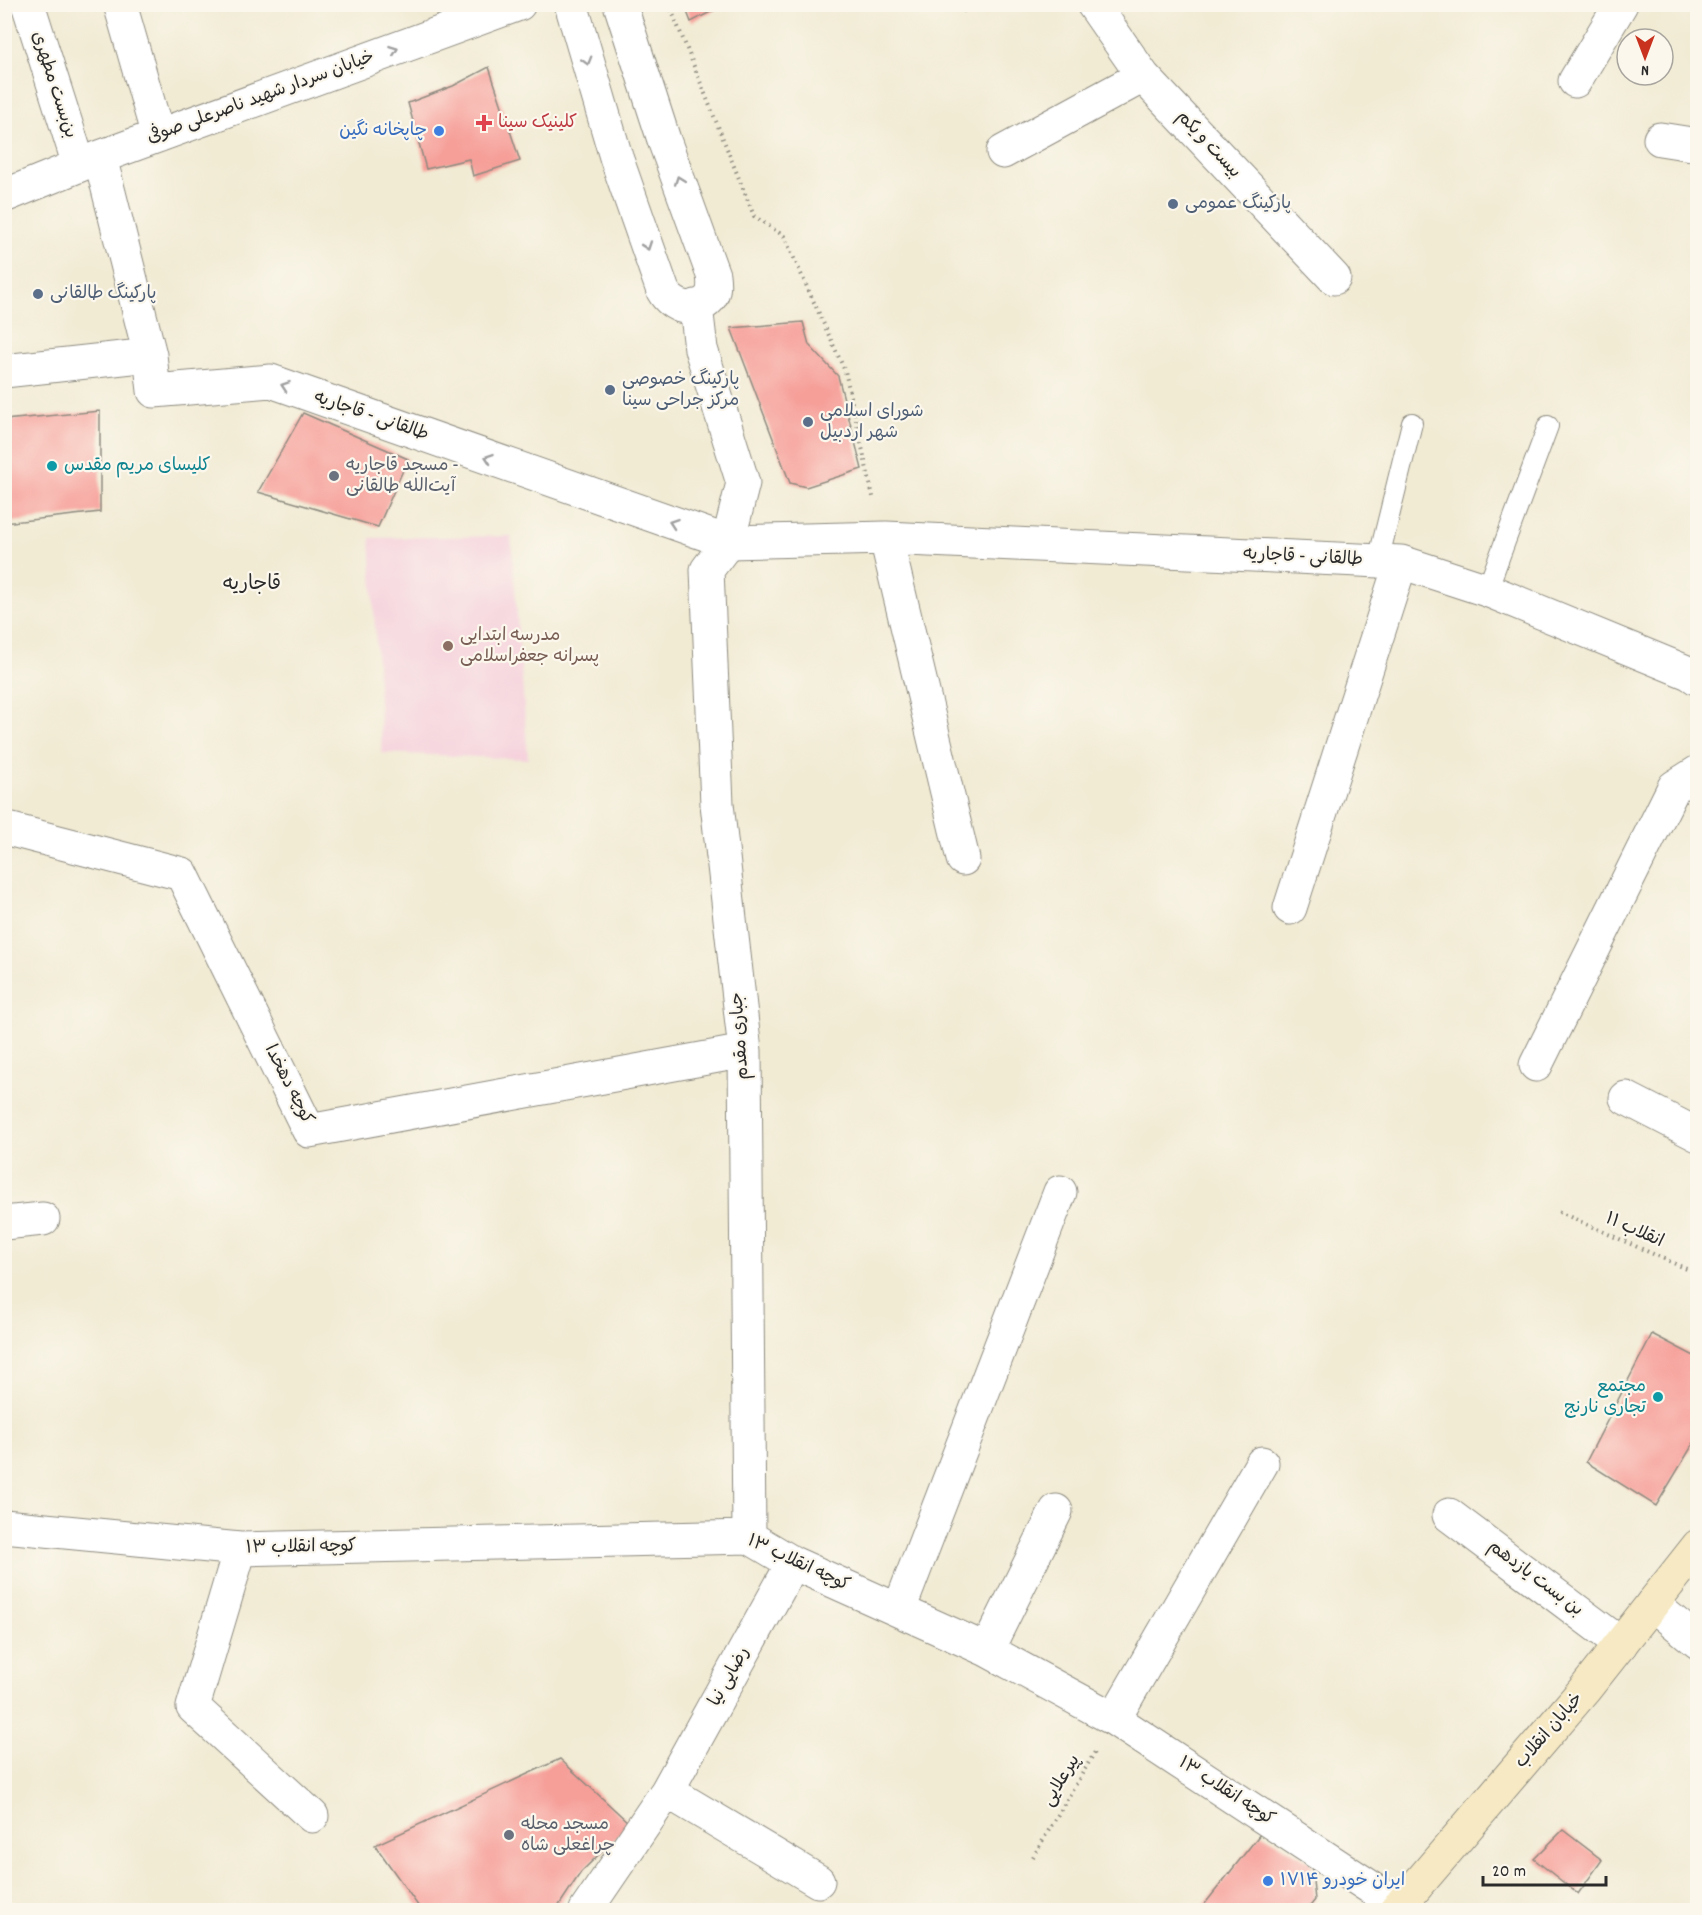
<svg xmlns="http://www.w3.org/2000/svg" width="1702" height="1915" font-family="Dekko,'Playpen Sans Arabic',sans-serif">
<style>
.built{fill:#f5cfdc}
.building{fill:#f69e98}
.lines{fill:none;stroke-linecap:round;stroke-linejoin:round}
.service-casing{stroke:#8e8b80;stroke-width:22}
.minor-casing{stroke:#8e8b80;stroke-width:35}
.tertiary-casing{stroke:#8e8b80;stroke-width:35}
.secondary-casing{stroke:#8e8b80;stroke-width:35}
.path{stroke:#8e8b80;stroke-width:4;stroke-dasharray:1.5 4.5;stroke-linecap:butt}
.service{stroke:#fff;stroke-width:20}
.minor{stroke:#fff;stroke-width:33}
.tertiary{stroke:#fff;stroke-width:33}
.secondary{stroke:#f6e9c3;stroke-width:33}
.oneway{stroke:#a0a0a0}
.health-dot{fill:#e0444e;stroke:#fbf7ec;stroke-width:2}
.shop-dot{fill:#3f7fe0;stroke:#fbf7ec;stroke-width:2}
.service-dot{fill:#5c6f8a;stroke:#fbf7ec;stroke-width:2}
.culture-dot{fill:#0f9aa8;stroke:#fbf7ec;stroke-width:2}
.worship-dot{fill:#6b7280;stroke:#fbf7ec;stroke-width:2}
.education-dot{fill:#8d6e63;stroke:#fbf7ec;stroke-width:2}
.labels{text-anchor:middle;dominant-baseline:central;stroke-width:4.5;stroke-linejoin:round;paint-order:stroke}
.street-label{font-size:18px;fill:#2b2b2b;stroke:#fbf7ec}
.health-label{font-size:18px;fill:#be3a42;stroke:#fbf7ec;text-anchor:start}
.shop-label{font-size:18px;fill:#366cbe;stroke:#fbf7ec;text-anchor:end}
.service-label{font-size:18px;fill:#4e5e75;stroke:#fbf7ec;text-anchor:start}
.culture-label{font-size:18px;fill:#0d838f;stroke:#fbf7ec;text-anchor:start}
.worship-label{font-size:18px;fill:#5b616d;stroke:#fbf7ec;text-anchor:start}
.education-label{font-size:18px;fill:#785e54;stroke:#fbf7ec;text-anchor:start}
.neighbourhood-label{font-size:20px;fill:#2b2b2b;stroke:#fbf7ec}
</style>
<rect width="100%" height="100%" fill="#fbf7ec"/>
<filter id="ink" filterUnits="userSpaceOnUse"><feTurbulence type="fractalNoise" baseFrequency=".0167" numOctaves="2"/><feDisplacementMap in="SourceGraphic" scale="12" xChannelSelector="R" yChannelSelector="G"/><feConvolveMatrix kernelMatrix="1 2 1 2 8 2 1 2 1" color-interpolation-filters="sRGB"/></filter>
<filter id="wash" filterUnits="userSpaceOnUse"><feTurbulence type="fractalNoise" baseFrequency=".008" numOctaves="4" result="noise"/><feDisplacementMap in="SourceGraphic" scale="24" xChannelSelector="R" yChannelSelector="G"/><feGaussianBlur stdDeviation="1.35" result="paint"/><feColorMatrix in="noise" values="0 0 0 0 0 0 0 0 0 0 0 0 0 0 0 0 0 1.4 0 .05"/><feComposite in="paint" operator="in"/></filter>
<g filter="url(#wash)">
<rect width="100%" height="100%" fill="#f1ebd4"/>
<!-- built -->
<path class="built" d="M 511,536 L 528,759 L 382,753 L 370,538 Z"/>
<g id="blocks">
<!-- building -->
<path class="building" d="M 684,4 L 726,4 L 691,22 Z
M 960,5 L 976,5 L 964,12 Z
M 489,67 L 520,161 L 473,176 L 469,159 L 426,169 L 408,103 L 453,86 Z
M 803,322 L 809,345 L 838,376 L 862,469 L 806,487 L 790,483 L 731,328 Z
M 100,411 L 100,512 L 4,523 L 4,420 Z
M 303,413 L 408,459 L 378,527 L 258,492 Z
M 1652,1334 L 1698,1358 L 1698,1436 L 1656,1506 L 1586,1462 Z
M 560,1759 L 630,1824 L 581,1872 L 556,1910 L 421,1910 L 375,1845 Z
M 1563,1830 L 1602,1860 L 1578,1894 L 1534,1859 Z
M 1261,1833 L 1311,1862 L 1315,1900 L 1307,1910 L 1200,1910 Z"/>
</g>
</g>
<g filter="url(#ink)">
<use href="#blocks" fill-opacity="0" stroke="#8e8b80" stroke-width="1.5"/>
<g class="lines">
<!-- service casing -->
<g class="service-casing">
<path id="service" d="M 1378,561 L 1412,423
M 1487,590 L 1548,426"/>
</g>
<!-- minor casing -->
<g class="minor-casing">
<path id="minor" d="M 28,4 L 79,165
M 120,4 L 158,136
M 1093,4 L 1143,76 L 1334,278
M 1575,81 L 1621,4
M 1660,139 L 1698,145
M 1003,152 L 1143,76
M 100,157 L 150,355 L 154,391 L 271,381 L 728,542 L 886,538 L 1401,562 L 1487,590 L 1689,673 L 1698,679
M 4,196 L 100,157 L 519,4
M 4,371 L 150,355
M 886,538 L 963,859
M 728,542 L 707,570 L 717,804 L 745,1051 L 749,1537
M 4,828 L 182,874 L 309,1131 L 745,1051
M 1290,908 L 1401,562
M 1536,1065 L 1674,787 L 1698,772
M 1626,1098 L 1698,1135
M 4,1223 L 43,1219
M 1449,1515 L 1621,1644
M 4,1526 L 240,1549 L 749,1537 L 793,1563 L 987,1650 L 1114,1719 L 1399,1906
M 240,1549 L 193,1707 L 312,1816
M 1652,1604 L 1698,1642
M 899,1610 L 1060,1192
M 987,1650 L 1056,1511
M 1114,1719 L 1262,1463
M 667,1791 L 818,1881
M 586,1910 L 667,1791 L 793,1563"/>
</g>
<!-- tertiary casing -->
<g class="tertiary-casing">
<path id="tertiary" d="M 571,4 L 616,157 L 663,291 C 672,307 695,315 709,299 C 715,292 714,283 713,275 L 664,140 L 620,4
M 696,306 L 701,349 L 743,483 L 728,542"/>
</g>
<!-- secondary casing -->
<g class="secondary-casing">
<path id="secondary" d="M 1396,1910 L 1585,1689 L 1698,1546"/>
</g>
<!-- path -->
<path class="path" d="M 669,4 L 754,216 L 784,236 L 845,371 L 874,501
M 1559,1212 L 1698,1274
M 1033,1857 L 1095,1752"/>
<!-- service -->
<use href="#service" class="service"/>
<!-- minor -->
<use href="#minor" class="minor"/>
<!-- tertiary -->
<use href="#tertiary" class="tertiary"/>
<!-- secondary -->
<use href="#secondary" class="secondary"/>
</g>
<!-- one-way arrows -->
<defs><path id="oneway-chevron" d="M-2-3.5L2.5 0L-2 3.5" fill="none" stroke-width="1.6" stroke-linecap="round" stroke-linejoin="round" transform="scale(1.5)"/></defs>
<g class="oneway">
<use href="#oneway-chevron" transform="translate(394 50) rotate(-20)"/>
<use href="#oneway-chevron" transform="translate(587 61) rotate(74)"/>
<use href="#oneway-chevron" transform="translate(679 180) rotate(-110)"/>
<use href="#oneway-chevron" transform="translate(647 246) rotate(71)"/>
<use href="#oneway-chevron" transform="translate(285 386) rotate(-161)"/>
<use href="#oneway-chevron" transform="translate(489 458) rotate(-161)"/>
<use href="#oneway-chevron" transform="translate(673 523) rotate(-161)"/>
</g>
</g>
<!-- markers -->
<path class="health-dot" d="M481 114h6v6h6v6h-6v6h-6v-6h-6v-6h6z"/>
<g class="shop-dot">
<circle cx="439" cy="131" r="6"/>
<circle cx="1268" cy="1881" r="6"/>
</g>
<g class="service-dot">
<circle cx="1173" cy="204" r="6"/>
<circle cx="38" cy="294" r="6"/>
<circle cx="610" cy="390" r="6"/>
<circle cx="808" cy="422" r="6"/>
</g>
<g class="culture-dot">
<circle cx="52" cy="466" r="6"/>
<circle cx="1658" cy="1397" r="6"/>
</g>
<g class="worship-dot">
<circle cx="334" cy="476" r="6"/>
<circle cx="509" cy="1835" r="6"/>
</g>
<circle class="education-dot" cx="448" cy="646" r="6"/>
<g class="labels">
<!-- street labels -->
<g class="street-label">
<text transform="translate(53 85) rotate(72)">بن‌بست مطهری</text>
<text transform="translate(261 98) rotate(-20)">خیابان سردار شهید ناصرعلی صوفی</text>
<text transform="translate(1208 145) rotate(47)">بیست و یکم</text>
<text transform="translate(371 417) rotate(19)">طالقانی - قاجاریه</text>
<text transform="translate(1303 558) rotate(3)">طالقانی - قاجاریه</text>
<text transform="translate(741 1036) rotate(-94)">جباری مقدم</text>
<text transform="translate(288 1085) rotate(63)">کوچه دهخدا</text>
<text transform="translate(1634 1231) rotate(24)">انقلاب ۱۱</text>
<text transform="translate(301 1548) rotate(-1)">کوچه انقلاب ۱۳</text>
<text transform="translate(798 1564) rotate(25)">کوچه انقلاب ۱۳</text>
<text transform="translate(1535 1579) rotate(37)">بن بست یازدهم</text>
<text transform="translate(730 1677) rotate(-61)">رضایی نیا</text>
<text transform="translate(1550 1731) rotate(-49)">خیابان انقلاب</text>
<text transform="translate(1062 1781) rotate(-59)">پیرعلایی</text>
<text transform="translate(1226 1792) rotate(33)">کوچه انقلاب ۱۳</text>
</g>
<!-- health labels -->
<g class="health-label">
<text x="498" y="123">کلینیک سینا</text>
</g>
<!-- shop labels -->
<g class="shop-label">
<text x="427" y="131">چاپخانه نگین</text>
<text x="1280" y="1881" text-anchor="start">ایران خودرو ۱۷۱۴</text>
</g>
<!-- service labels -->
<g class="service-label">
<text x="1185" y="204">پارکینگ عمومی</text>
<text x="50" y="294">پارکینگ طالقانی</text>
<text x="622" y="380">پارکینگ خصوصی<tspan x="622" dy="21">مرکز جراحی سینا</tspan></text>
<text x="820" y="412">شورای اسلامی<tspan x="820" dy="21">شهر اردبیل</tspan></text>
</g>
<!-- culture labels -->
<g class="culture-label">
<text x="64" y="466">کلیسای مریم مقدس</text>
<text x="1646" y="1387" text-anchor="end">مجتمع<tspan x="1646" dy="21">تجاری نارنج</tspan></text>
</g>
<!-- worship labels -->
<g class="worship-label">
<text x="346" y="466">مسجد قاجاریه -<tspan x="346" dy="21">آیت‌الله طالقانی</tspan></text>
<text x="521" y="1825">مسجد محله<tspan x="521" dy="21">چراغعلی شاه</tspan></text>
</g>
<!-- education labels -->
<g class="education-label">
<text x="460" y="636">مدرسه ابتدایی<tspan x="460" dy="21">پسرانه جعفراسلامی</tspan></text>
</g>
<!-- neighbourhood labels -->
<g class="neighbourhood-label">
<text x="252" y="585">قاجاریه</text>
</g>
</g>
<!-- margin -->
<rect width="1702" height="1915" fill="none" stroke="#fbf7ec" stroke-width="24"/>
<!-- north arrow -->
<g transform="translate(1645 57) rotate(180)"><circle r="28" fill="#fbf7ec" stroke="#a8a59f" stroke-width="1.5"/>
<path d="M0-4.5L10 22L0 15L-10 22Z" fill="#c8321e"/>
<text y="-9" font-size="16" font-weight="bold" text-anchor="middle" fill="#2b2b2b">N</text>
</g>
<!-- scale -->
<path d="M1483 1876v9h123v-9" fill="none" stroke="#2b2b2b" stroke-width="3"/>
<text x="1492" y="1876" font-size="18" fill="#2b2b2b" stroke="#fbf7ec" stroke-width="4.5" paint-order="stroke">20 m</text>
</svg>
